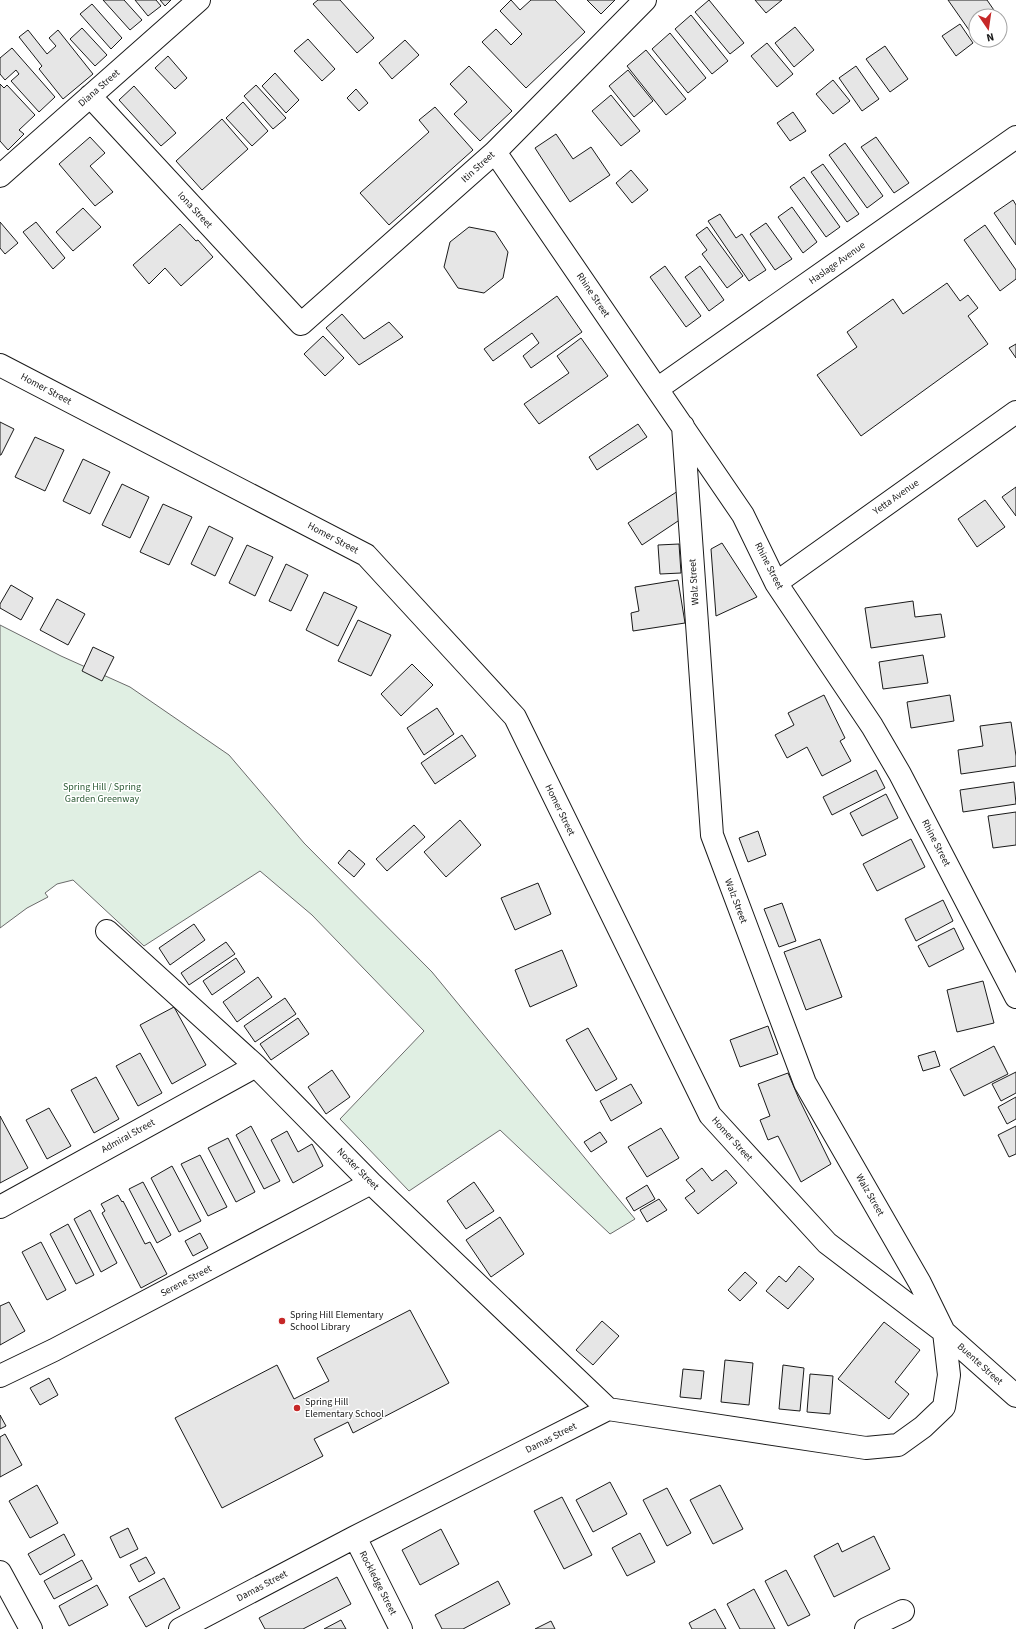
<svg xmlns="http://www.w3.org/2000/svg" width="1016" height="1629" font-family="'Source Sans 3',sans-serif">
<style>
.green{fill:#e0efe3;stroke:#6a6a6a}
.building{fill:#e6e6e6;stroke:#1a1a1a}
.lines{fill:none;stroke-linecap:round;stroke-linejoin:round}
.street-casing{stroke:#1a1a1a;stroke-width:24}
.street{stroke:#fff;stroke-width:22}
.poi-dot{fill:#c62828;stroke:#fff;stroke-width:1.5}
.labels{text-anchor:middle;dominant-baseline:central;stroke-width:3;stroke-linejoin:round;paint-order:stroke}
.street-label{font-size:10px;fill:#1a1a1a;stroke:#fff}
.park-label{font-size:10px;fill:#2b5a34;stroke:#fff}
.poi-label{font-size:10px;fill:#1a1a1a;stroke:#fff;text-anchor:start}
</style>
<rect width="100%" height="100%" fill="#fff"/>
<!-- green -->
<path class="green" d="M 0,625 L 61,656 L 130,687 L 229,755 L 304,843 L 432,972 L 635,1219 L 610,1234 L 500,1130 L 409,1191 L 340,1119 L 424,1031 L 312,915 L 260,871 L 144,946 L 73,880 L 57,884 L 45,893 L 48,897 L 27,908 L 0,928 Z"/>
<!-- building -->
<path class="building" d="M 103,0 L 124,0 L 142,20 L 130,30 Z
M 135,0 L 156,0 L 161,6 L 148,16 Z
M 160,0 L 171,0 L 165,6 Z
M 318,0 L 340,0 L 374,38 L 357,53 L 313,4 Z
M 511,0 L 520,10 L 531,0 L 555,0 L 585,32 L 526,88 L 482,42 L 496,29 L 511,45 L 522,34 L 500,11 Z
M 587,0 L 615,0 L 601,14 Z
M 709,0 L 744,43 L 730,54 L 695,12 Z
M 755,0 L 782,0 L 766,13 Z
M 948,0 L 987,0 L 998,16 L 976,16 L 976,40 Z
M 92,4 L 122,38 L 111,49 L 80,14 Z
M 691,15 L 728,61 L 712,74 L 675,29 Z
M 960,24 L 973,43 L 956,56 L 942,36 Z
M 795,27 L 814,50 L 794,67 L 775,43 Z
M 82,28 L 107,55 L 95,66 L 70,39 Z
M 28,30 L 47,54 L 56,46 L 49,38 L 58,30 L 93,74 L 63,99 L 39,69 L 42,66 L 19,37 Z
M 670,33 L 706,78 L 688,93 L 652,49 Z
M 308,39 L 335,69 L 322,81 L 294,51 Z
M 405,40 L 419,55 L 392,79 L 379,63 Z
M 767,43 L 793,74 L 777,87 L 751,56 Z
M 885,46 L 908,79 L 890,92 L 866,59 Z
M 12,48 L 55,97 L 39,112 L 11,81 L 19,74 L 16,70 L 5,80 L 0,74 L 0,58 Z
M 646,50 L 686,99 L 666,115 L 627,66 Z
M 168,56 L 187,78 L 175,89 L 155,68 Z
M 469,66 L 512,111 L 480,141 L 454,114 L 467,102 L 450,84 Z
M 856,66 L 879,99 L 862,111 L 839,78 Z
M 628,70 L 653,101 L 634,117 L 609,86 Z
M 275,73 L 299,100 L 286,113 L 262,86 Z
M 833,80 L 850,101 L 833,114 L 816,94 Z
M 0,84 L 4,88 L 7,85 L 35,115 L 19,130 L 24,134 L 8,150 L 0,141 Z
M 256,85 L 286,118 L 273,129 L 244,96 Z
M 134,86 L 176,133 L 161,146 L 119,100 Z
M 356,89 L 368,103 L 359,111 L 347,98 Z
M 611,95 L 640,131 L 621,146 L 592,111 Z
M 243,102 L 268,131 L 252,146 L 226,118 Z
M 435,107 L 473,150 L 389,225 L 360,193 L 429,132 L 419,120 Z
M 793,112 L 806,131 L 790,141 L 777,123 Z
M 222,119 L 248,149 L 202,190 L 176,161 Z
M 556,134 L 573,159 L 591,147 L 610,175 L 570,202 L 535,148 Z
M 90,137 L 105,153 L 90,166 L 113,192 L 95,206 L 59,164 Z
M 876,137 L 909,183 L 894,193 L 861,147 Z
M 845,143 L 883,196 L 867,208 L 829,155 Z
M 823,164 L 859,214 L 847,222 L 811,172 Z
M 631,170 L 648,190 L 632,203 L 616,183 Z
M 804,177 L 840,227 L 826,237 L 790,187 Z
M 1013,200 L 1016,205 L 1016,245 L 994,213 Z
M 792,207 L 817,242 L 803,253 L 778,217 Z
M 83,208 L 101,227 L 73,251 L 56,232 Z
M 720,214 L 736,238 L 742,234 L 766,270 L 749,281 L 708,221 Z
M 0,222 L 18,243 L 5,254 L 0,248 Z
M 36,222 L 65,258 L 53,269 L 23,232 Z
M 766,223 L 792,259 L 775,270 L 750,234 Z
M 180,224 L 196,241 L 198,240 L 213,257 L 181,286 L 165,268 L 149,284 L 133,265 Z
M 985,225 L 1016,270 L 1016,279 L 1000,291 L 964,240 Z
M 469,227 L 495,232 L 508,252 L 503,278 L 484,293 L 458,288 L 444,267 L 450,242 Z
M 707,227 L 743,276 L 727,288 L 702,254 L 707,250 L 696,235 Z
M 665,266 L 701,316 L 686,327 L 650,277 Z
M 700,266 L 724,300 L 709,311 L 685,277 Z
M 947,283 L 960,301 L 968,295 L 978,308 L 968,316 L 988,344 L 861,436 L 817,375 L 857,347 L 847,332 L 893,299 L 903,314 Z
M 557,296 L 582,332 L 531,368 L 523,356 L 539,343 L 532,333 L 493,361 L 484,349 Z
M 342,314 L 364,339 L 389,322 L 403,337 L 359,365 L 326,328 Z
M 323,336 L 344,358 L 325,376 L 304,354 Z
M 581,338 L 608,376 L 539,424 L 524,404 L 569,373 L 557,356 Z
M 1016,344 L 1016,358 L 1009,348 Z
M 0,422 L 14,429 L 1,455 L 0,455 Z
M 638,424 L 647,437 L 597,470 L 589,457 Z
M 35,437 L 64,450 L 45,491 L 15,477 Z
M 83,459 L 110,472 L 90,514 L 63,501 Z
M 122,484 L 149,497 L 130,538 L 102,525 Z
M 1016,487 L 1016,516 L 1002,497 Z
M 678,491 L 681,519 L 642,545 L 628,523 Z
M 985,500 L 1005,527 L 977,547 L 958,519 Z
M 163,504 L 192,517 L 169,565 L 140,552 Z
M 209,526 L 233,538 L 215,576 L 191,564 Z
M 722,543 L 757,597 L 716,616 L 711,549 Z
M 679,544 L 681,573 L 660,574 L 658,545 Z
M 247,545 L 273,557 L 255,596 L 229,583 Z
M 286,564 L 308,575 L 291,611 L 269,601 Z
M 678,580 L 685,623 L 633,631 L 631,613 L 639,611 L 635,587 Z
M 11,585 L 33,598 L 21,620 L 0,608 L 0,604 Z
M 324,592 L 357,607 L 338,646 L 306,630 Z
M 57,599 L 85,614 L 68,645 L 40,630 Z
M 913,601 L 915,617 L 941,614 L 945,637 L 871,648 L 865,608 Z
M 358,620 L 391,635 L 371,676 L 338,661 Z
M 93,647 L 114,657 L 102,681 L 82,671 Z
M 923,655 L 928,683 L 883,689 L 879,662 Z
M 412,664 L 433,685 L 401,716 L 381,694 Z
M 824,695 L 845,738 L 840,741 L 851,761 L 822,776 L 807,747 L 787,758 L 775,735 L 794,725 L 788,713 Z
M 950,695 L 954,721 L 911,728 L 907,702 Z
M 437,708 L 454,734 L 424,755 L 407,728 Z
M 1011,722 L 1016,756 L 1016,766 L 961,774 L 958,750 L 983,746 L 980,726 Z
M 462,735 L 476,756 L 435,784 L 421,763 Z
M 876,770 L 885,788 L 832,815 L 823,797 Z
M 1014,782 L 1016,804 L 963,812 L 960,790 Z
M 886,794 L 898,818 L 862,836 L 850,813 Z
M 1016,812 L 1016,845 L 993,848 L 988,816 Z
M 460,820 L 481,845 L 446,877 L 424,852 Z
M 414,825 L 425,837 L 387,871 L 376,859 Z
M 758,831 L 766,855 L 748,862 L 739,838 Z
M 911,839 L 925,867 L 877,891 L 863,864 Z
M 349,850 L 365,864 L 354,877 L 338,863 Z
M 538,883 L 551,914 L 515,930 L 501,898 Z
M 943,900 L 953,921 L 916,941 L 905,919 Z
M 782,903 L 796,941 L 779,947 L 764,909 Z
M 194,924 L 205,940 L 170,965 L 159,948 Z
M 954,928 L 964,949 L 929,967 L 918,946 Z
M 820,939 L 842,997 L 806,1010 L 784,952 Z
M 226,942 L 235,954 L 189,985 L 181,973 Z
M 562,950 L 577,986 L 530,1007 L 515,970 Z
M 236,958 L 245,972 L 212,995 L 203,981 Z
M 258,977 L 272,997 L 237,1022 L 223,1002 Z
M 983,981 L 994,1023 L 957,1032 L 947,990 Z
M 285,998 L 296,1014 L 255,1042 L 244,1026 Z
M 174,1007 L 206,1065 L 172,1084 L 140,1025 Z
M 298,1018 L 309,1034 L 271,1060 L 260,1044 Z
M 768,1026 L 778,1054 L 740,1067 L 730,1040 Z
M 588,1028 L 617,1079 L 596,1091 L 566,1040 Z
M 994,1046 L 1008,1074 L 964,1096 L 950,1069 Z
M 935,1051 L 940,1066 L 923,1071 L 918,1056 Z
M 140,1053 L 162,1093 L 138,1106 L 116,1066 Z
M 332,1070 L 350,1097 L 326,1114 L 308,1087 Z
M 1016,1072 L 1016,1093 L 1001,1101 L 992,1084 Z
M 788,1073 L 799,1099 L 831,1164 L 801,1182 L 778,1136 L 768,1140 L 760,1120 L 770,1116 L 758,1084 Z
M 96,1077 L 119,1119 L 94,1133 L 71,1090 Z
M 631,1084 L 642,1103 L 611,1121 L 600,1101 Z
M 1016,1097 L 1016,1119 L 1007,1124 L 998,1107 Z
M 49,1108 L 71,1146 L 47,1159 L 26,1120 Z
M 0,1116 L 28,1168 L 0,1183 Z
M 251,1126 L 280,1181 L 264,1189 L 236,1135 Z
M 1016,1126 L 1016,1154 L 1009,1157 L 998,1135 Z
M 661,1128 L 679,1158 L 647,1177 L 628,1147 Z
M 287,1131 L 298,1152 L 312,1144 L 323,1166 L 293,1183 L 271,1140 Z
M 600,1132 L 607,1142 L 591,1152 L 584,1142 Z
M 228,1138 L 255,1192 L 236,1202 L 208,1148 Z
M 200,1155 L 227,1207 L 208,1216 L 181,1164 Z
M 172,1166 L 201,1221 L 179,1232 L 151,1178 Z
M 702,1168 L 712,1181 L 726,1170 L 737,1183 L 698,1214 L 685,1198 L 695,1191 L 686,1180 Z
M 143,1182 L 171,1235 L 157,1243 L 129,1189 Z
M 474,1182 L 494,1211 L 466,1229 L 447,1201 Z
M 647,1185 L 655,1199 L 634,1211 L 626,1198 Z
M 118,1195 L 122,1202 L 123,1201 L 145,1244 L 150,1242 L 167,1274 L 141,1288 L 102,1213 L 105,1211 L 101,1204 Z
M 659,1199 L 667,1210 L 647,1222 L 640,1210 Z
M 90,1210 L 117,1263 L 101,1272 L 74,1219 Z
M 500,1217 L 524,1254 L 491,1277 L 466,1240 Z
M 68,1224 L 94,1275 L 76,1284 L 50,1234 Z
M 200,1233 L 208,1248 L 193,1256 L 185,1241 Z
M 41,1242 L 66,1290 L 47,1300 L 22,1252 Z
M 799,1266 L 814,1279 L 788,1309 L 766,1291 L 779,1276 L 786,1282 Z
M 745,1272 L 757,1283 L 740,1301 L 728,1290 Z
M 9,1302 L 25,1331 L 0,1345 L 0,1306 Z
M 410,1310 L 449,1383 L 353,1433 L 348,1422 L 314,1439 L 323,1456 L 222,1508 L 175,1418 L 277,1365 L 294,1399 L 329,1381 L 317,1358 Z
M 602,1321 L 619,1336 L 593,1365 L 576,1350 Z
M 884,1322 L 920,1350 L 895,1382 L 909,1394 L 889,1419 L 838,1379 Z
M 725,1360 L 753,1363 L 749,1405 L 721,1402 Z
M 783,1365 L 804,1368 L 800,1411 L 779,1409 Z
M 683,1369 L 704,1371 L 701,1399 L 680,1397 Z
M 810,1374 L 833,1376 L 830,1414 L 807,1412 Z
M 49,1378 L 58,1395 L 40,1405 L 30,1388 Z
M 0,1415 L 6,1426 L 0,1429 Z
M 5,1434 L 22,1465 L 0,1477 L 0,1437 Z
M 610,1482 L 627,1514 L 593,1532 L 576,1500 Z
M 37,1485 L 58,1523 L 30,1538 L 9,1501 Z
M 720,1485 L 743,1529 L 713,1544 L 690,1500 Z
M 667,1488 L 691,1533 L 667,1546 L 643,1500 Z
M 562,1497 L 592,1555 L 564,1569 L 534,1511 Z
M 128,1528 L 138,1549 L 120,1558 L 110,1537 Z
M 441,1529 L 459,1564 L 420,1585 L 402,1550 Z
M 640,1533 L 655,1562 L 627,1576 L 612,1548 Z
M 64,1534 L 75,1555 L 40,1575 L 28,1554 Z
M 874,1536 L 890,1569 L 834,1597 L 814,1556 L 838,1543 L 842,1552 Z
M 146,1557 L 155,1573 L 139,1582 L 130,1565 Z
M 82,1560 L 92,1579 L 54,1599 L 44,1581 Z
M 786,1570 L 810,1615 L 788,1626 L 765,1581 Z
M 337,1577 L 351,1604 L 303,1629 L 265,1629 L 259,1618 Z
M 164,1578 L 180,1608 L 146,1627 L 129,1597 Z
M 498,1581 L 510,1604 L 463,1629 L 442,1629 L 435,1615 Z
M 97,1585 L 108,1605 L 69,1626 L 59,1606 Z
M 754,1589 L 775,1629 L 740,1629 L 727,1604 Z
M 715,1609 L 726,1629 L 692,1629 L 689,1623 Z
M 341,1620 L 346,1629 L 324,1629 Z
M 551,1621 L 555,1629 L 535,1629 Z"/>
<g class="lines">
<!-- street casing -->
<g class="street-casing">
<path id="street" d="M 90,96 L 301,324 L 495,152 L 645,0
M 495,152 L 743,515 L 776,583 L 872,726 L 900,774 L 1016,997
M 0,176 L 199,0
M 0,365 L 366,555 L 515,717 L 710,1115 L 827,1243 L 944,1332 L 949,1375 L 944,1407 L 923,1427 L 898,1445 L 866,1448 L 608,1409 L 355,1537 L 180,1629
M 657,389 L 1016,137
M 683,426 L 712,835 L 805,1083 L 920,1283 L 944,1332 L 1016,1396
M 776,583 L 1016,412
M 107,931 L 256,1066 L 371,1183 L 608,1409
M 0,1207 L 256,1066
M 0,1376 L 54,1350 L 371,1183
M 355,1537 L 401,1629
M 0,1572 L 31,1629
M 866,1629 L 903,1611"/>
</g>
<!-- street -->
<use href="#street" class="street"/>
</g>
<!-- markers -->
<g class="poi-dot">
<circle cx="282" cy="1321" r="4"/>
<circle cx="297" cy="1408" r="4"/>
</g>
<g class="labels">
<!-- street labels -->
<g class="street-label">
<text transform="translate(99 88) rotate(-41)">Diana Street</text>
<text transform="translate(478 167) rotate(-42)">Itin Street</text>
<text transform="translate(195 210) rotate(47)">Iona Street</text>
<text transform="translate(837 263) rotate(-35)">Haslage Avenue</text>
<text transform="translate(593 295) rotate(56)">Rhine Street</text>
<text transform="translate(46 389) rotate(28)">Homer Street</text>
<text transform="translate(896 497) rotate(-35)">Yetta Avenue</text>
<text transform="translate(333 538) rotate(28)">Homer Street</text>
<text transform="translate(769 566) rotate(63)">Rhine Street</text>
<text transform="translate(694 582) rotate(-94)">Walz Street</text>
<text transform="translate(560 810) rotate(64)">Homer Street</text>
<text transform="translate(936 843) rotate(63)">Rhine Street</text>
<text transform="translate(736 901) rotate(69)">Walz Street</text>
<text transform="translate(128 1136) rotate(-29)">Admiral Street</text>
<text transform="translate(732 1139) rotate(48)">Homer Street</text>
<text transform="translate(358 1169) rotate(45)">Noster Street</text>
<text transform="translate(870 1195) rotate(60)">Walz Street</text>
<text transform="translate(186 1281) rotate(-28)">Serene Street</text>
<text transform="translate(980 1364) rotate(42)">Buente Street</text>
<text transform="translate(551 1438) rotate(-27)">Damas Street</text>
<text transform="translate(378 1583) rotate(63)">Rockledge Street</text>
<text transform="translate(262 1586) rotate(-28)">Damas Street</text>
</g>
<!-- park labels -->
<g class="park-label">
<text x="102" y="787">Spring Hill / Spring<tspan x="102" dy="12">Garden Greenway</tspan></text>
</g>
<!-- poi labels -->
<g class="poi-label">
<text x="290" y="1315">Spring Hill Elementary<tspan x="290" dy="12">School Library</tspan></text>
<text x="305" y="1402">Spring Hill<tspan x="305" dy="12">Elementary School</tspan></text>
</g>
</g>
<!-- north arrow -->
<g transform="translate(988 28) rotate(167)"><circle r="19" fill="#ffffff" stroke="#a3a3a3"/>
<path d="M0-3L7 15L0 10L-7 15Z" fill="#c62828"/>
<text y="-6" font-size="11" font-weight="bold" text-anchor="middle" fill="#1a1a1a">N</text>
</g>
</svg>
